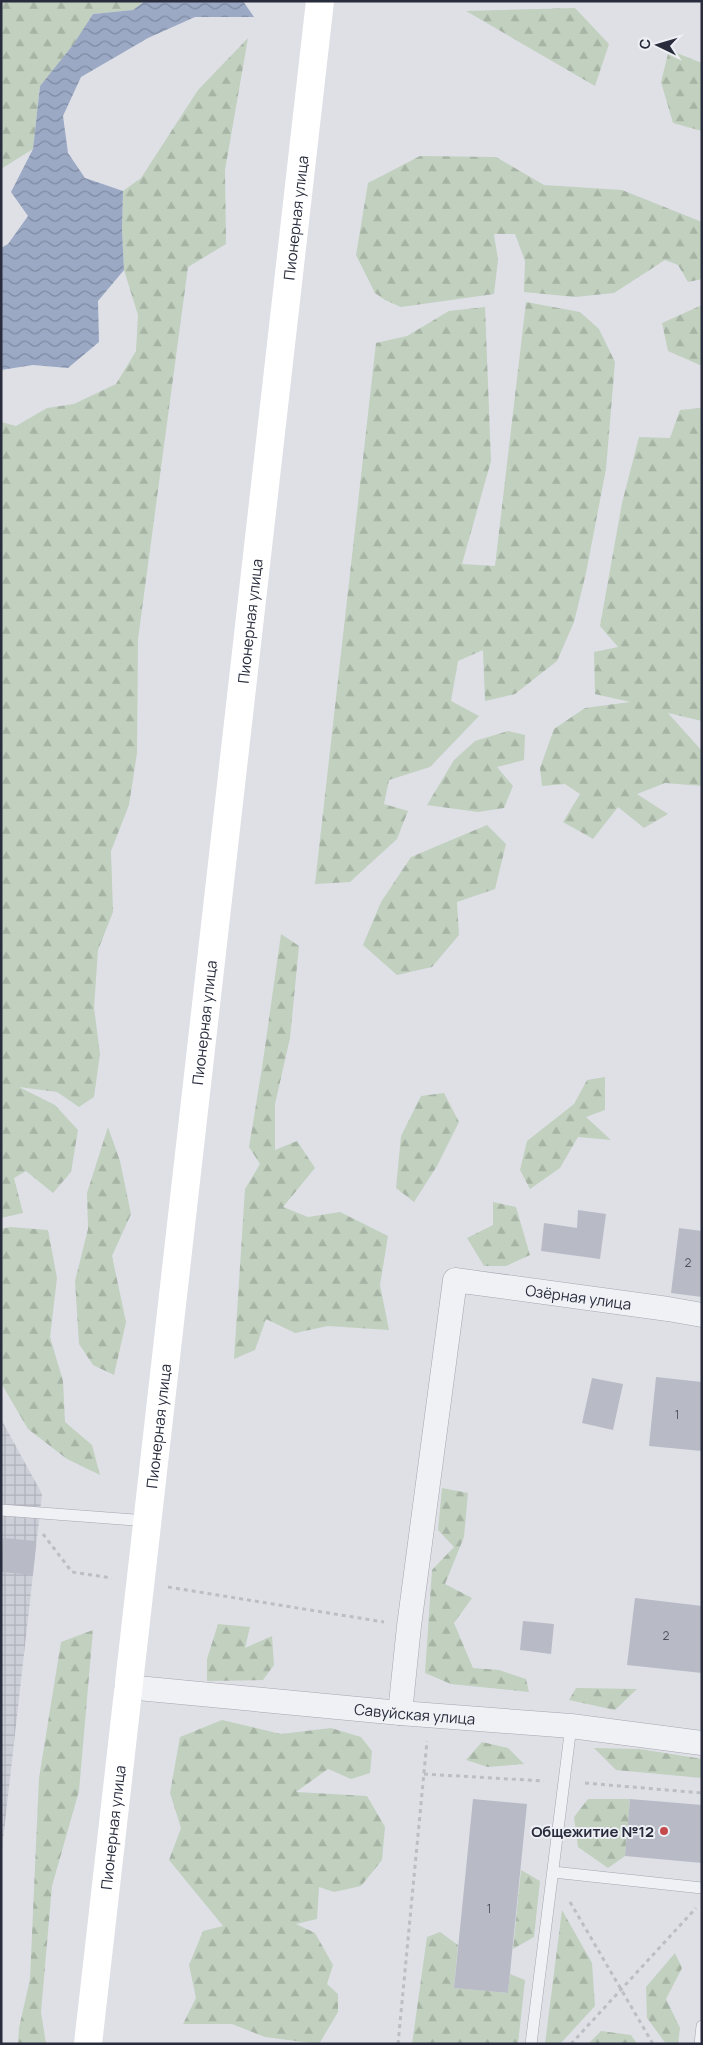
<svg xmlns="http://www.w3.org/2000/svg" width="703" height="2045" font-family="Manrope,sans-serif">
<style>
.industrial{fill:url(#industrial-grid)}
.forest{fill:url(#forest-firs)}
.water{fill:url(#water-waves)}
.building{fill:#b8bbc6}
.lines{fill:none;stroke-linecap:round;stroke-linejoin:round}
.lane-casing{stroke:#a4a6b0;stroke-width:12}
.street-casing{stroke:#a4a6b0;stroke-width:25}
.path{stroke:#bcbec5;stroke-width:3;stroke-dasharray:4 4;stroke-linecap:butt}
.lane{stroke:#f0f1f5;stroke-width:11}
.street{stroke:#f0f1f5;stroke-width:24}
.secondary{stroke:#fff;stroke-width:28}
.poi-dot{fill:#c5494a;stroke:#edeff4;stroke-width:2}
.labels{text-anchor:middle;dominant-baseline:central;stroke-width:4;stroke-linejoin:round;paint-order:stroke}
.number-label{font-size:12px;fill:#4c505e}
.street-label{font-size:15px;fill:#282c3c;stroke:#edeff4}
.poi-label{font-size:15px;font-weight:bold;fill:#282c3c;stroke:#edeff4;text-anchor:end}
</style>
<defs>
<pattern id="industrial-grid" width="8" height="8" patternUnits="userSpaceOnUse" patternTransform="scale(1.25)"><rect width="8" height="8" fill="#cccfd8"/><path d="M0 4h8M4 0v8" fill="none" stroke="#afb2ba"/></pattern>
<pattern id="forest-firs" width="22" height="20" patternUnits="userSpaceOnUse" patternTransform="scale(1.25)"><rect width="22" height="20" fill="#c1d0bf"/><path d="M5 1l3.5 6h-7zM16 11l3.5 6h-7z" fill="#a6b3a5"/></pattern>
<pattern id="water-waves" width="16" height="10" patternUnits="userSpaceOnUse" patternTransform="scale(1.25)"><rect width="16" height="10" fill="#9ba9c5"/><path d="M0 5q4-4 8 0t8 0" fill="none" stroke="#7e8aa1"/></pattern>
</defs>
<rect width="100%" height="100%" fill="#dee0e6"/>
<!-- industrial -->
<path class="industrial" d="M 1,1419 L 42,1494 L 1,1858 Z"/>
<!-- forest -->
<path class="forest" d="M 1,1 L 145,1 L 133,10 L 93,14 L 74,45 L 40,86 L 33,149 L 1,169 Z
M 575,8 L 609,44 L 595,86 L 466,11 Z
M 248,38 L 225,170 L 226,244 L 188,267 L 138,639 L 137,753 L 129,805 L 111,851 L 113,912 L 98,950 L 94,1008 L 100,1054 L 94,1097 L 79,1107 L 57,1092 L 19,1087 L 55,1105 L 78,1130 L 71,1172 L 53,1193 L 26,1171 L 14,1178 L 23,1213 L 1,1218 L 1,422 L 16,426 L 47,408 L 74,404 L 116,384 L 136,351 L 138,315 L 124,270 L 122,230 L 123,191 L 141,178 L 198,90 Z
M 669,50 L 702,63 L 702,131 L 673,123 L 661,82 Z
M 420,156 L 496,157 L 544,185 L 622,190 L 702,222 L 702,279 L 688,282 L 678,265 L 665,260 L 614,293 L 575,297 L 524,292 L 525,261 L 515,234 L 494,234 L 498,260 L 494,294 L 401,307 L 385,300 L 375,293 L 356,255 L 368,183 Z
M 526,302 L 580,312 L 599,329 L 615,362 L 606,469 L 586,573 L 574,622 L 557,661 L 515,694 L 485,701 L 483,650 L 458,661 L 451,701 L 479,716 L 430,767 L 389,780 L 384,804 L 408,811 L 397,839 L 350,882 L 315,884 L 376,343 L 407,336 L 449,311 L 485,307 L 491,461 L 462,564 L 495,566 Z
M 702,305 L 702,366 L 668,351 L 662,323 Z
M 702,408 L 702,721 L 668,713 L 702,751 L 702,786 L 665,783 L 637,794 L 668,814 L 644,828 L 618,807 L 593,839 L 563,822 L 580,794 L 565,784 L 542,786 L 540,768 L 554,729 L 585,708 L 630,702 L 595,694 L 594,652 L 618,647 L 600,626 L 622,503 L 639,437 L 670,438 L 680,410 Z
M 508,731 L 525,735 L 524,760 L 497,767 L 513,786 L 504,808 L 478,812 L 427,805 L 454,760 L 475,741 Z
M 487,825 L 506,844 L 495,889 L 457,902 L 459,935 L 432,967 L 397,975 L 363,945 L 381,902 L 411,857 Z
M 281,934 L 299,946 L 290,1038 L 275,1104 L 275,1150 L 297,1141 L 315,1168 L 283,1207 L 308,1217 L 340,1212 L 388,1236 L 380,1285 L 389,1330 L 328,1326 L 295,1333 L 266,1319 L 255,1350 L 234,1359 L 245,1189 L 260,1164 L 249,1147 L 262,1068 Z
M 605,1077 L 605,1110 L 586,1117 L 611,1140 L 578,1137 L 560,1168 L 530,1189 L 520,1170 L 527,1141 L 574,1104 L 587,1080 Z
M 444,1093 L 459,1122 L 437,1166 L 414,1202 L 396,1188 L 401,1136 L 421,1096 Z
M 108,1127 L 120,1161 L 131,1214 L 112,1256 L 126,1322 L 114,1375 L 93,1365 L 79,1344 L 75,1281 L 88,1229 L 87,1193 Z
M 493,1202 L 516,1207 L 530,1255 L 506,1266 L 484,1266 L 467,1238 L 493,1225 Z
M 10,1227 L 48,1230 L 57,1278 L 50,1337 L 63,1381 L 65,1422 L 92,1445 L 100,1475 L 67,1459 L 28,1429 L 1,1383 L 1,1229 Z
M 442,1488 L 468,1493 L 464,1537 L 445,1584 L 472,1598 L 454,1623 L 473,1668 L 499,1670 L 526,1679 L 529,1692 L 451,1684 L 425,1673 L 432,1570 L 454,1547 L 438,1530 Z
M 218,1624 L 250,1627 L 245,1648 L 272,1636 L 274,1665 L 263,1680 L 207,1681 L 207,1659 Z
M 93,1630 L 79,1791 L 52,1886 L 41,2012 L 46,2044 L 18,2044 L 19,2028 L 30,1979 L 39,1778 L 61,1642 Z
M 576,1688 L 637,1689 L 615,1710 L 569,1700 Z
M 222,1720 L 281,1734 L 331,1728 L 361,1737 L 372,1751 L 370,1773 L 351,1779 L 328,1769 L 296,1792 L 367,1796 L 385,1827 L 382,1860 L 361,1886 L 334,1892 L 319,1887 L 317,1919 L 296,1924 L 315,1933 L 333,1965 L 327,1984 L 338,1994 L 338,2012 L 319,2044 L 265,2037 L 232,2024 L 183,2024 L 196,1998 L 189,1965 L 203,1931 L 223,1926 L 169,1860 L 181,1828 L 170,1793 L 180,1737 Z
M 482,1742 L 508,1748 L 524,1764 L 488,1767 L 466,1760 Z
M 594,1748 L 640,1749 L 702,1759 L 702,1778 L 616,1770 Z
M 588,1799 L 630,1799 L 625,1856 L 608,1868 L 578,1847 L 574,1817 Z
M 521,1870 L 540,1881 L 534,1937 L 513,1949 Z
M 562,1910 L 592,1963 L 595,2006 L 560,2044 L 545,2044 Z
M 440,1932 L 458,1945 L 454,1988 L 508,1993 L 510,1974 L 525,1980 L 518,2044 L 412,2044 L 427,1937 Z
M 675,1953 L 682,1968 L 666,1999 L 680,2028 L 678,2044 L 666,2044 L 647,2018 L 646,1987 Z
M 601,2031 L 631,2035 L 637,2044 L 588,2044 Z"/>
<!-- water -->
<path class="water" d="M 145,1 L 243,1 L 254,17 L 195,17 L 148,38 L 81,77 L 63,116 L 68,153 L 85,178 L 123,191 L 122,230 L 124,270 L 98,301 L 99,342 L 68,368 L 33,365 L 1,370 L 1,248 L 8,244 L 28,216 L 11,192 L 33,149 L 40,86 L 73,45 L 93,14 L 133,10 Z"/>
<!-- building -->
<path class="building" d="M 578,1210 L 606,1214 L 600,1259 L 541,1251 L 544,1223 L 577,1228 Z
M 679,1228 L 702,1231 L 702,1297 L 671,1293 Z
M 656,1377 L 702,1382 L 702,1451 L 649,1446 Z
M 592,1378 L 623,1384 L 613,1430 L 582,1423 Z
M 3,1538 L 36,1541 L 33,1575 L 1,1572 Z
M 635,1598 L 702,1606 L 702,1673 L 627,1665 Z
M 523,1621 L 554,1624 L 551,1654 L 520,1650 Z
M 473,1799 L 527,1804 L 508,1993 L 454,1988 Z
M 630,1799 L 702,1805 L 702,1863 L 625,1856 Z"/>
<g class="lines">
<!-- lane casing -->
<g class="lane-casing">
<path id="lane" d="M 1,1510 L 148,1521
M 553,1872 L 702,1888
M 531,2044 L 571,1726
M 700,2044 L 702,2026"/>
</g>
<!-- street casing -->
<g class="street-casing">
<g id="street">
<path id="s1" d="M 127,1687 L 400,1713 L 571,1726 L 702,1743"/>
<path id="s2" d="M 400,1713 L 409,1626 L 455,1280 L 668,1309 L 702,1315"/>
</g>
</g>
<!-- path -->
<path class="path" d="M 43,1534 L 72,1572 L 112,1578
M 168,1587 L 384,1622
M 424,1774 L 544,1781
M 585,1783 L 702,1793
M 570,1902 L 653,2044
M 398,2044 L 427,1741
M 571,2044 L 696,1908"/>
<!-- lane -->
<use href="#lane" class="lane"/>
<!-- street -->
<use href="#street" class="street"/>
<!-- secondary -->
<path class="secondary" id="s3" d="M 88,2044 L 320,1"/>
</g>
<!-- markers -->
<circle class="poi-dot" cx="664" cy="1831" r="5"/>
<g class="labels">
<!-- number labels -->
<g class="number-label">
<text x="688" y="1262">2</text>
<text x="677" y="1414">1</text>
<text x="666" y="1635">2</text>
<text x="489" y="1908">1</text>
</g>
<!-- street labels -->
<g class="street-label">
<text stroke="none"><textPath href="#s3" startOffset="1838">Пионерная улица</textPath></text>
<text stroke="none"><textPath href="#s3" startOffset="1432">Пионерная улица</textPath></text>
<text stroke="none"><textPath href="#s3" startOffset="1028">Пионерная улица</textPath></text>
<text stroke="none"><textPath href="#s2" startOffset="561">Озёрная улица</textPath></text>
<text stroke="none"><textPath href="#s3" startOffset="622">Пионерная улица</textPath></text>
<text stroke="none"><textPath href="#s1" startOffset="289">Савуйская улица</textPath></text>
<text stroke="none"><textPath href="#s3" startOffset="218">Пионерная улица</textPath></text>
</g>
<!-- poi labels -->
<g class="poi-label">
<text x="654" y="1831">Общежитие №12</text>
</g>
</g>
<!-- border -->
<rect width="703" height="2045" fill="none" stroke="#282c3c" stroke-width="5"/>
<!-- north arrow -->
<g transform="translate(658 45) rotate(275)" stroke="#edeff4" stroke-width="4" paint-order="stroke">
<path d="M0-4L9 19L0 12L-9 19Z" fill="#282c3c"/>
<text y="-8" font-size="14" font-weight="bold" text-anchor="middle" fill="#282c3c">С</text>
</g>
</svg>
